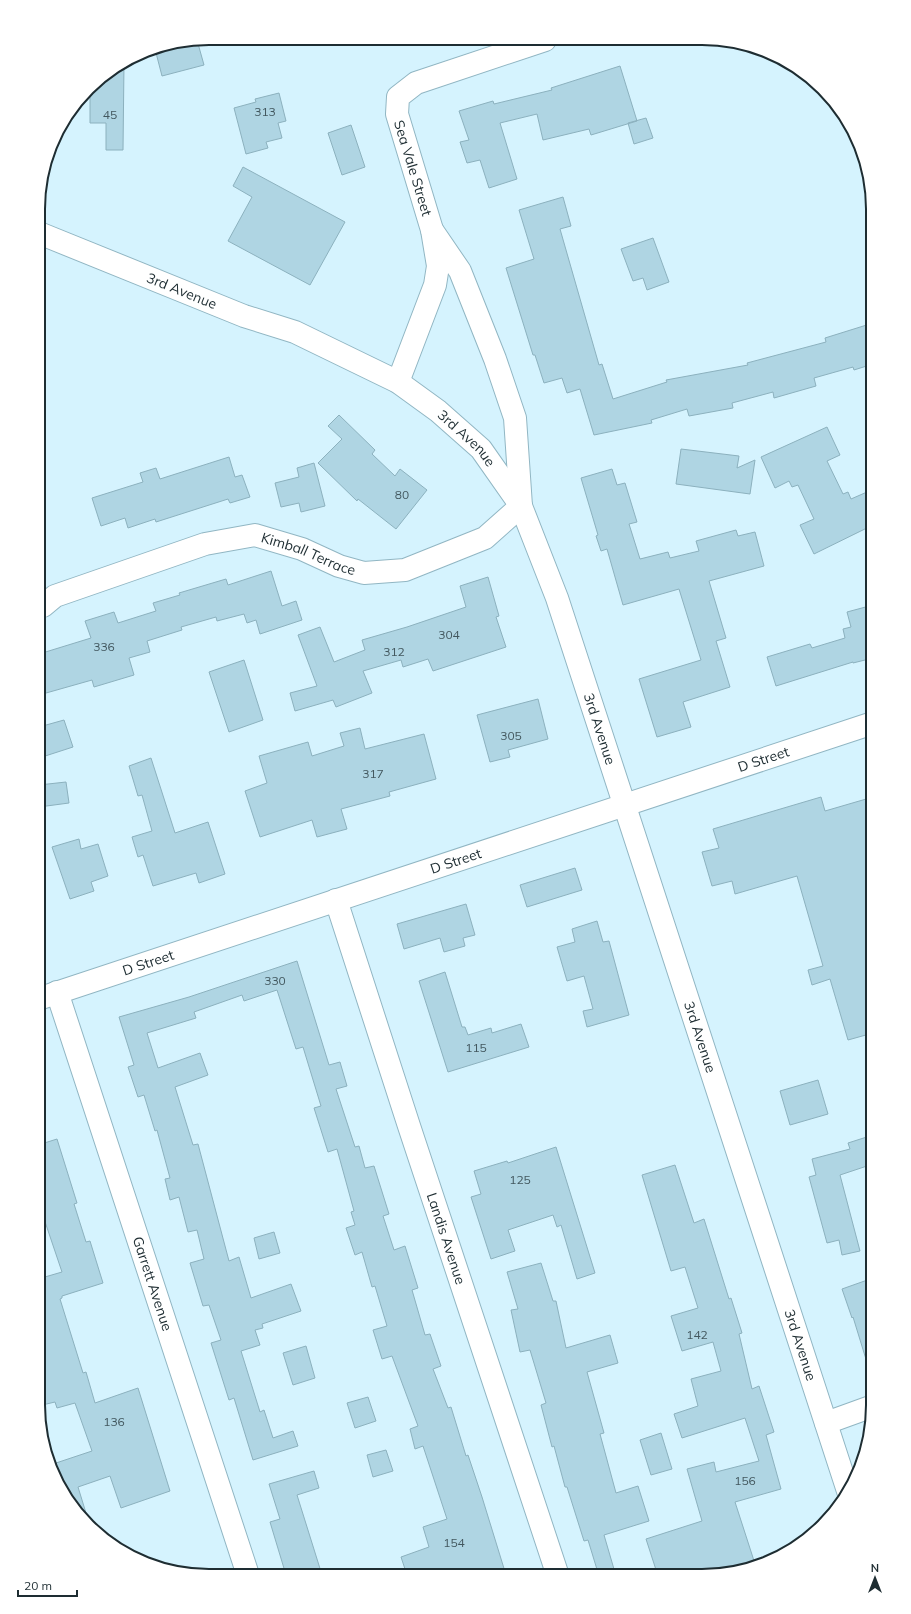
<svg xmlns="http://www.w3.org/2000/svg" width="911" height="1614" font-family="Mulish,sans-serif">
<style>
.building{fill:#afd5e3;stroke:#8cb1be}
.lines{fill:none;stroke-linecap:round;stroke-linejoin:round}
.minor-casing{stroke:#91b6c3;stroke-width:24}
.major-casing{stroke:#91b6c3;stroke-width:24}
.minor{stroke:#fff;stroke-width:22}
.major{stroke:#fff;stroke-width:22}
.labels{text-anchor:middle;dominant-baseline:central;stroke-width:3;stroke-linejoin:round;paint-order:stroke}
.number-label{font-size:12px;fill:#42575e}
.street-label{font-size:14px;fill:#1e2d32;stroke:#fff}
.rim{fill:none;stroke:#1e2d32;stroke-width:2}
</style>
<rect width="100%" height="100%" fill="#d5f3fe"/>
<!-- building -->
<path class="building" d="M 197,40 L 204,65 L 162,76 L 155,49 Z
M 124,63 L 123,150 L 106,150 L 106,123 L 90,123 L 90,89 L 96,81 Z
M 620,66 L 637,121 L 591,135 L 589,129 L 543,140 L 537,114 L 500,123 L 517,179 L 489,188 L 480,160 L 467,163 L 460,142 L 469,140 L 459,111 L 493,101 L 494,104 L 552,90 L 551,88 Z
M 279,93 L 286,121 L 278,123 L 282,138 L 266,142 L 268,148 L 246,154 L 234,108 L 256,102 L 255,99 Z
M 646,118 L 653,138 L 634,144 L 628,123 Z
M 351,125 L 365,167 L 342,175 L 328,133 Z
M 243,167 L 345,222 L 310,285 L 228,241 L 252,197 L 233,186 Z
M 563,197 L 571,226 L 560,229 L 599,365 L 602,364 L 613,399 L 667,382 L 666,380 L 748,365 L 747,363 L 826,342 L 825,338 L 873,323 L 873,364 L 854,370 L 853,367 L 814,378 L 816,386 L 774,398 L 773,392 L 732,403 L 733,408 L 689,416 L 687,409 L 651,420 L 652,423 L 594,435 L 580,389 L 567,393 L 562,378 L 544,383 L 535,355 L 533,355 L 506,268 L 534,259 L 519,210 Z
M 653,238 L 669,282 L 647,290 L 643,278 L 633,281 L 621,249 Z
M 339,415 L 375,450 L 372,454 L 395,476 L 400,469 L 427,490 L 396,529 L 358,499 L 357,501 L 318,463 L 342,439 L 328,426 Z
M 827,427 L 840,455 L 827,461 L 843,494 L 848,492 L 851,499 L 867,492 L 873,504 L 873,525 L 814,554 L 800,525 L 814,519 L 798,485 L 792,487 L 789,481 L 775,488 L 761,457 Z
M 681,449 L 739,456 L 737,468 L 755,460 L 750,494 L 676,484 Z
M 229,457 L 235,477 L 242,475 L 250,497 L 230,503 L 228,499 L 156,522 L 155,519 L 128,528 L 125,518 L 101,526 L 92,498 L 143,482 L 140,473 L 156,468 L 160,479 Z
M 314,463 L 325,506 L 301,512 L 299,503 L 281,507 L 275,483 L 299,477 L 297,468 Z
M 612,469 L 617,485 L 625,483 L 637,522 L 629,524 L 640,559 L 668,552 L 670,558 L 699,551 L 696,541 L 736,530 L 738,536 L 755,532 L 764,566 L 709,581 L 726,638 L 716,641 L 730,687 L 683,702 L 691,727 L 657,737 L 639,679 L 701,660 L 679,589 L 623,605 L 607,549 L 601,551 L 596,536 L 598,535 L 581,478 Z
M 271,571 L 282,606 L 296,601 L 302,620 L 260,634 L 256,620 L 247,623 L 244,614 L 217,621 L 216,617 L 181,627 L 182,630 L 147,641 L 150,652 L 129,658 L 134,675 L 94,687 L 92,680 L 39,695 L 39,654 L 91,638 L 85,621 L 114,612 L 118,623 L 156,611 L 153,603 L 180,595 L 179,593 L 226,579 L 228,585 Z
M 488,577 L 499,616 L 496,617 L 506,647 L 433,671 L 428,659 L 403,667 L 401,660 L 363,671 L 372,693 L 336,707 L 333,700 L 295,711 L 290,693 L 317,686 L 298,635 L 320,627 L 334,662 L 365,650 L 362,640 L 407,627 L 466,607 L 460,586 Z
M 873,605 L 873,658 L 853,663 L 853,662 L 776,686 L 767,657 L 810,644 L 812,648 L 845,638 L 843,629 L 851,627 L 847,612 Z
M 244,660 L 263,720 L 229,732 L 209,672 Z
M 538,699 L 548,739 L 508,750 L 510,757 L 490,762 L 477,715 Z
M 64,720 L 73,747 L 39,758 L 39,727 Z
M 360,728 L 365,749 L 424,734 L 436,779 L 389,792 L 390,796 L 341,809 L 347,829 L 317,837 L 312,820 L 260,837 L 245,791 L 267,783 L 259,756 L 308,742 L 312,756 L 344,746 L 340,733 Z
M 151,758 L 175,833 L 208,822 L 225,874 L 199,883 L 196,873 L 153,886 L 143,855 L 138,857 L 132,837 L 152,831 L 142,795 L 138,796 L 129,766 Z
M 66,782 L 69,803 L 39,807 L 39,785 Z
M 821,797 L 825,811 L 873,797 L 873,1033 L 848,1040 L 830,979 L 812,985 L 808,970 L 823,966 L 797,876 L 735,894 L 732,881 L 712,886 L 702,852 L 719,848 L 713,829 Z
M 79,839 L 81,849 L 98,844 L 108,876 L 91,882 L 94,891 L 70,899 L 52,847 Z
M 575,868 L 582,890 L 527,907 L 520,885 Z
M 466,904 L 475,935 L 463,938 L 465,946 L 444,952 L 440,938 L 404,949 L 397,924 Z
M 597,921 L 603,942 L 609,941 L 629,1015 L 587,1027 L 583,1011 L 593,1009 L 584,976 L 567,981 L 557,947 L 575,942 L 572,929 Z
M 297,961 L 329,1065 L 340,1062 L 347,1086 L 336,1089 L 355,1147 L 359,1146 L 365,1168 L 374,1166 L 389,1214 L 383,1216 L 394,1250 L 405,1246 L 418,1288 L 412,1290 L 425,1335 L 430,1334 L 441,1366 L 433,1369 L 448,1408 L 451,1407 L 466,1456 L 468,1455 L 482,1497 L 506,1575 L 407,1575 L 401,1557 L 429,1547 L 423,1527 L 447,1519 L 423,1446 L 415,1449 L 410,1429 L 418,1426 L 392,1356 L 382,1359 L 373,1330 L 387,1326 L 375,1286 L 372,1287 L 362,1252 L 355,1255 L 346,1228 L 355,1225 L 351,1212 L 354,1211 L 337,1149 L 328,1152 L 314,1108 L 321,1106 L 303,1047 L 296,1049 L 277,990 L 244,1001 L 242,995 L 194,1012 L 196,1018 L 147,1033 L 158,1068 L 200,1053 L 208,1075 L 175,1087 L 193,1145 L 198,1144 L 229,1261 L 239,1257 L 251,1298 L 291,1284 L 301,1311 L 262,1324 L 263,1328 L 255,1330 L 260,1345 L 241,1351 L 260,1412 L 264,1410 L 273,1438 L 293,1431 L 298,1446 L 253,1460 L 234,1398 L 229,1400 L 211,1343 L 221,1340 L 209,1305 L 203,1306 L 190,1263 L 204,1259 L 197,1230 L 188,1232 L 179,1197 L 170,1200 L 165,1179 L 170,1178 L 157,1130 L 155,1131 L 144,1095 L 138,1097 L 128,1067 L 134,1065 L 119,1017 L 189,997 Z
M 445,972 L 462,1027 L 465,1027 L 468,1035 L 491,1028 L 492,1033 L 521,1024 L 529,1047 L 448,1072 L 419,981 Z
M 818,1080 L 828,1114 L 790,1125 L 780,1091 Z
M 873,1135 L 873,1164 L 840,1175 L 860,1251 L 842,1255 L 839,1240 L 827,1243 L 809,1177 L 816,1175 L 812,1159 L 850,1149 L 848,1143 Z
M 57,1139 L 77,1203 L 74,1204 L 86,1242 L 90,1241 L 103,1283 L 62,1296 L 62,1298 L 60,1299 L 83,1373 L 86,1372 L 95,1403 L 138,1388 L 170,1491 L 121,1508 L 110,1476 L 78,1487 L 90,1526 L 67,1500 L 50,1465 L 92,1451 L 75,1403 L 57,1408 L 55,1402 L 38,1406 L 38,1279 L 62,1272 L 38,1201 L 38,1145 Z
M 556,1147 L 595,1273 L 577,1279 L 561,1225 L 557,1227 L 553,1215 L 508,1230 L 515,1251 L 491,1259 L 471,1197 L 481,1194 L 474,1171 L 507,1161 L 508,1163 Z
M 675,1165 L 694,1223 L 704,1219 L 729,1299 L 731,1298 L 742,1333 L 739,1334 L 752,1389 L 759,1386 L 774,1432 L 766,1435 L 781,1489 L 735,1502 L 756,1567 L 702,1576 L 658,1576 L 646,1539 L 702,1521 L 687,1469 L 714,1462 L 716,1472 L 759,1461 L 745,1418 L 682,1438 L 674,1414 L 698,1406 L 691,1379 L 721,1371 L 713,1342 L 682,1351 L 671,1316 L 698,1308 L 685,1267 L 671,1271 L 642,1175 Z
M 274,1232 L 280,1253 L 259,1259 L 254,1238 Z
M 541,1263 L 553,1301 L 556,1301 L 566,1348 L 610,1335 L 618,1363 L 587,1372 L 604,1433 L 600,1434 L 616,1493 L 638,1486 L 649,1521 L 604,1535 L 616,1576 L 599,1576 L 588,1540 L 584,1541 L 567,1487 L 565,1487 L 554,1446 L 552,1447 L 541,1405 L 546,1403 L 530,1350 L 520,1352 L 511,1310 L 518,1309 L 507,1272 Z
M 873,1278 L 873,1369 L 869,1369 L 853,1317 L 852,1318 L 842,1289 Z
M 306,1346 L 315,1378 L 293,1385 L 283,1353 Z
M 368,1397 L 376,1421 L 355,1428 L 347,1403 Z
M 661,1433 L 672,1469 L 651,1475 L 640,1440 Z
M 386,1450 L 393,1471 L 373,1477 L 367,1455 Z
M 314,1471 L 319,1488 L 297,1495 L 322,1575 L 286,1575 L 270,1522 L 280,1519 L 269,1484 Z"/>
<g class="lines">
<!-- minor casing -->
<g class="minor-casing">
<g id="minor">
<path d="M 398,382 L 435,285 L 438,266 L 432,230 L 397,114 L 398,97 L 416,83 L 545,40"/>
<path id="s1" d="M 43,606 L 55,596 L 205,544 L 255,535 L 302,549 L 339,566 L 364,573 L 405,570 L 485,538 L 521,506 L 515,418 L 495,359 L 460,271 L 432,230"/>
<path id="s2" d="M 336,900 L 409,1126 L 558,1576"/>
<path id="s3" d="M 57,992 L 248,1575"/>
<path id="s4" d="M 38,999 L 873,723"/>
<path d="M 826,1423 L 873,1406"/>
</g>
</g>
<!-- major casing -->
<g class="major-casing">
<g id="major">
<path id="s5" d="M 39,233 L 244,316 L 295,332 L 398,382 L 438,411 L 481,449 L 521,506 L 557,598 L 848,1491"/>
</g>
</g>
<!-- minor -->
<use href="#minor" class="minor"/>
<!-- major -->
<use href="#major" class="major"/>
</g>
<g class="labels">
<!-- number labels -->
<g class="number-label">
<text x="265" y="111">313</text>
<text x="110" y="114">45</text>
<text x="402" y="494">80</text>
<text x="449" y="634">304</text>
<text x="104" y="646">336</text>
<text x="394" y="651">312</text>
<text x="511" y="735">305</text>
<text x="373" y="773">317</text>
<text x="275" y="980">330</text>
<text x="476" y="1047">115</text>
<text x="520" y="1179">125</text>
<text x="697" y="1334">142</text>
<text x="114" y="1421">136</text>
<text x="745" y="1480">156</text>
<text x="454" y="1542">154</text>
</g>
<!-- street labels -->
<g class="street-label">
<text transform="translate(413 168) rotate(73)">Sea Vale Street</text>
<text stroke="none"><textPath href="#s5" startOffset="154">3rd Avenue</textPath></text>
<text stroke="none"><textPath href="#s5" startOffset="478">3rd Avenue</textPath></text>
<text stroke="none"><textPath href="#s1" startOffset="282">Kimball Terrace</textPath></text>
<text stroke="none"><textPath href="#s5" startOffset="802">3rd Avenue</textPath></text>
<text stroke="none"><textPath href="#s4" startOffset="764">D Street</textPath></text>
<text stroke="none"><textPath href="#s4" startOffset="440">D Street</textPath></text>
<text stroke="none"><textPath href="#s4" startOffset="116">D Street</textPath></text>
<text stroke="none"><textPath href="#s5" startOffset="1126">3rd Avenue</textPath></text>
<text stroke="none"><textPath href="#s2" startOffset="356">Landis Avenue</textPath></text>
<text stroke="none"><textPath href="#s3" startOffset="307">Garrett Avenue</textPath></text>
<text stroke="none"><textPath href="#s5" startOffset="1450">3rd Avenue</textPath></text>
</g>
</g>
<!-- crop -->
<path d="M0 0H911V1614H0ZM209 45H702A164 164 0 0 1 866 209V1405A164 164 0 0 1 702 1569H209A164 164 0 0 1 45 1405V209A164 164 0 0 1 209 45Z" fill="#fff" fill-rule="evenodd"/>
<path class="rim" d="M209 45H702A164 164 0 0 1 866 209V1405A164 164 0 0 1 702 1569H209A164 164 0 0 1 45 1405V209A164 164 0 0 1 209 45Z"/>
<!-- north arrow -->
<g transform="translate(875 1578)" stroke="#ffffff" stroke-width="3" paint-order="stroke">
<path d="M0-3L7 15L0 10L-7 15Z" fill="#1e2d32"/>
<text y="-6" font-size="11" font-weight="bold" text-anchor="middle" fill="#1e2d32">N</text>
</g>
<!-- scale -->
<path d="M18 1590v6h59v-6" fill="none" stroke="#1e2d32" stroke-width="2"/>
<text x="24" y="1590" font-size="12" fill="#1e2d32" stroke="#ffffff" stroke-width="3" paint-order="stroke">20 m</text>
</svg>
